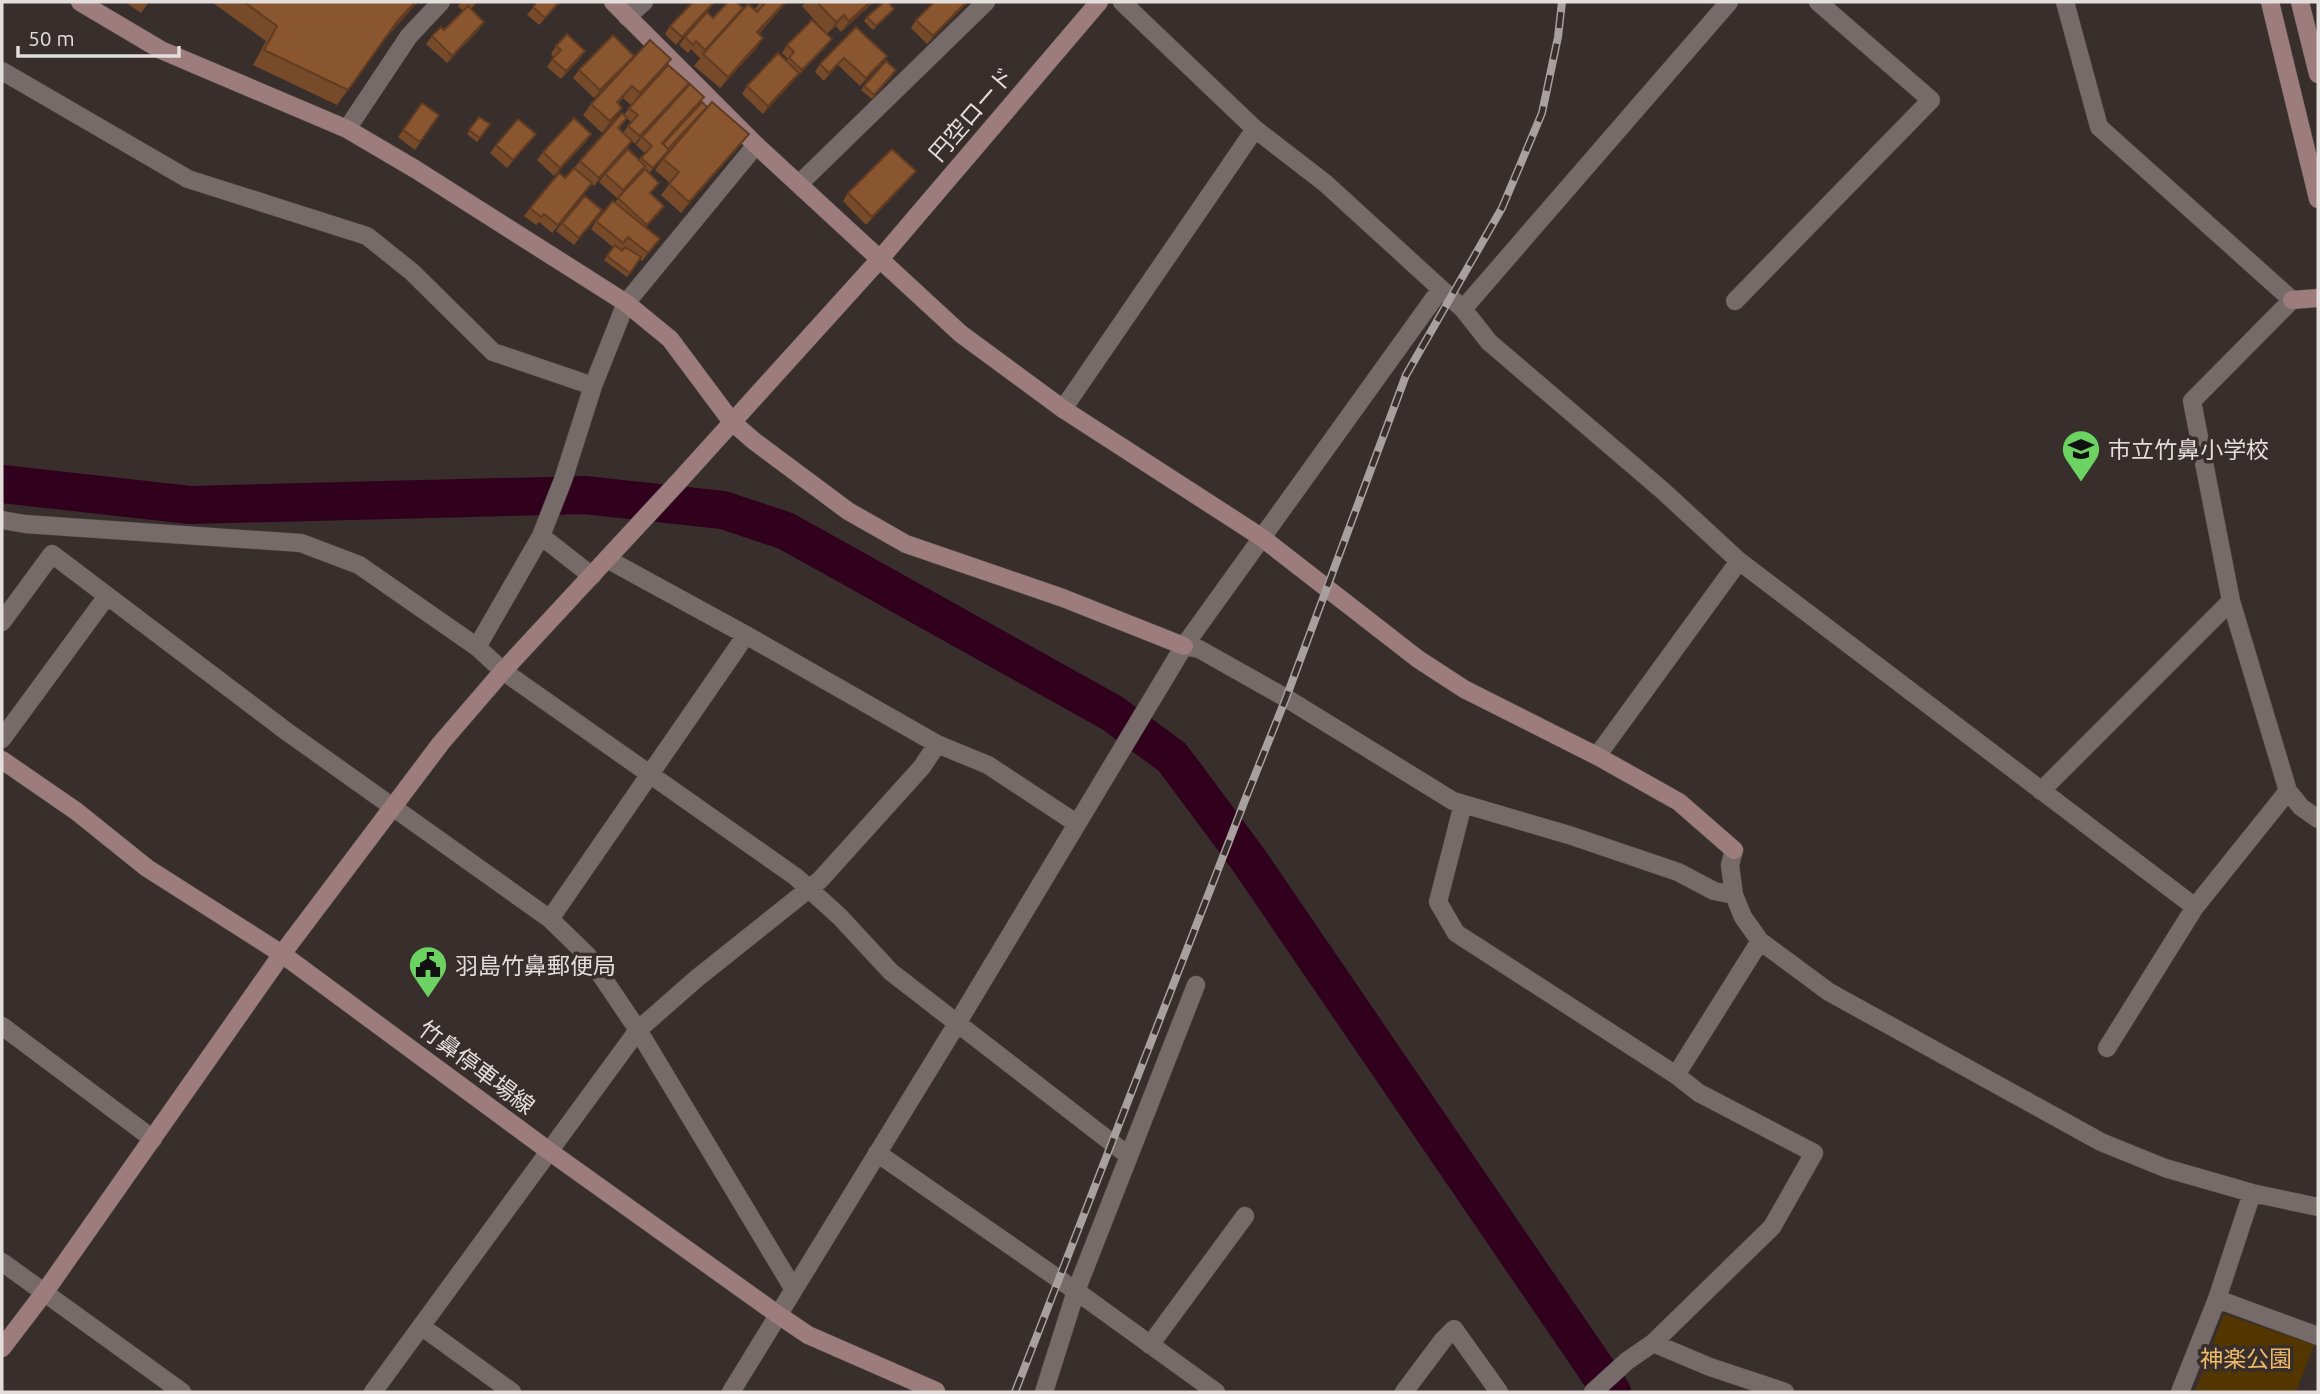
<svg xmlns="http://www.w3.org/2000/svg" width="2320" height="1394" font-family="Ubuntu,'Noto Sans JP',sans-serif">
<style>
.green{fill:#533600}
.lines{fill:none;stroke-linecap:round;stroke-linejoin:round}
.river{stroke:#31001c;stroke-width:38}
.street-casing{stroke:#524a48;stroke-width:19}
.secondary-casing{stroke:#524a48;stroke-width:19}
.street{stroke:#766b68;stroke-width:18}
.secondary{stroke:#9c7c7c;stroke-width:18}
.rail-casing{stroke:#a7a09e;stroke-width:8}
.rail{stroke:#382e2c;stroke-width:5;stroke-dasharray:16;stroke-linecap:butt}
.wall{fill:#774a29;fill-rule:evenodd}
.shaded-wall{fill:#613c22}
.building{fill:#8a5630;stroke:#613c22;stroke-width:2}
.labels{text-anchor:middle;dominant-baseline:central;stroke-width:7;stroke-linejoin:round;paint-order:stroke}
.street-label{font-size:23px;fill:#e3dddb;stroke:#382e2c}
.poi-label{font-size:23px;fill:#e3dddb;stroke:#382e2c;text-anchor:start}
.park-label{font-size:23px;fill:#efba68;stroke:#382e2c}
</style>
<rect width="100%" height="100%" fill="#382e2c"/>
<!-- green -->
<path class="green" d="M 2224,1314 L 2314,1345 L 2296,1392 L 2195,1392 Z"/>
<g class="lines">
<!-- river -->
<path class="river" d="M 2,484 L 190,505 L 584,495 L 723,510 L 786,531 L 1112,713 L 1172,757 L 1248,859 L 1612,1392"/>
<!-- street casing -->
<g class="street-casing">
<path id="street" d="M 1122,2 L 1255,129 L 1325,183 L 1463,309 L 1489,342 L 1662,490 L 1739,561 L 2195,907
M 2065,2 L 2099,127 L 2292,300 L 2192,401 L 2231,601 L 2288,791 L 2301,807 L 2318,819
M 627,17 L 644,2
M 2,71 L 188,179 L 367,236 L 412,272 L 493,352 L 593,386
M 347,129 L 409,36 L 441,2
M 756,145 L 626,303 L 593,386 L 563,480 L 541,536 L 477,647 L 503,671 L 796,877 L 840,917 L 891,972 L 1129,1156
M 799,184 L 986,2
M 1735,301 L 1931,100 L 1818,2
M 1463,309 L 1729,2
M 1063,409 L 1255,129
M 2,520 L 25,524 L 301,543 L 359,565 L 477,647
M 541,536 L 592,576
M 607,559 L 746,635 L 937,744 L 988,765 L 1076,823
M 2,622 L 52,554 L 286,731 L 550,919 L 588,956 L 638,1030 L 793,1288
M 1184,646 L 1199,649 L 1286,698 L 1453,801 L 1569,835 L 1678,872 L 1714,891 L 1734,895
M 2,739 L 107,596
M 1597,756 L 1739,561
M 2041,791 L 2231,601
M 1463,804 L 1438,902 L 1456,933 L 1676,1075
M 1734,850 L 1730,865 L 1734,895 L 1743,917 L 1760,941 L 1829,992 L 2101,1142 L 2165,1168 L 2252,1193 L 2318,1207
M 550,919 L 746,635
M 2,1026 L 153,1139
M 2107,1048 L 2195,907 L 2288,791
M 877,1153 L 1076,1291 L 1216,1392
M 2,1262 L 182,1392
M 2217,1299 L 2318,1336
M 421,1326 L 512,1392
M 1653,1343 L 1710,1367 L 1785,1392
M 1150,1345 L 1245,1216
M 373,1392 L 638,1030 L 696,979 L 820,880 L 922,767 L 937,744
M 731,1392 L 958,1022 L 1184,646 L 1440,290
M 1044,1392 L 1076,1291 L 1196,985
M 1404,1392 L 1443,1340 L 1454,1329 L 1499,1392
M 1593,1392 L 1627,1361 L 1653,1343 L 1772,1227 L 1814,1153 L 1699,1093 L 1676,1075 L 1760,941
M 2180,1392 L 2217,1299 L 2252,1193"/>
</g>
<!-- secondary casing -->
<g class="secondary-casing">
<path id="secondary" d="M 80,2 L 161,50 L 347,129 L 415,169 L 626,303 L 670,339 L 732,422 L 754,441 L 848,511 L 906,544 L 1063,598 L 1184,646
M 613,2 L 756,145 L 961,334 L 1063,409 L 1261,537 L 1418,659 L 1464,689 L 1597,756 L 1679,802 L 1734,850
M 2270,2 L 2318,199
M 2300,2 L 2318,74
M 2292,300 L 2318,298
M 2,760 L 76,811 L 147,868 L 282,954 L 549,1151 L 777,1314 L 808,1335 L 936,1391
M 2,1348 L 44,1293 L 282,954 L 441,743 L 503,671 L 680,480 L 880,259 L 1099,2"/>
</g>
<!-- street -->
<use href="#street" class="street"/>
<!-- secondary -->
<use href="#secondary" class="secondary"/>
<!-- rail casing -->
<g class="rail-casing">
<path id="rail" d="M 1015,1392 L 1245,800 L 1286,698 L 1406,375 L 1502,208 L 1542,113 L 1558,37 L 1562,2"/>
</g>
<!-- rail -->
<use href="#rail" class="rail"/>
</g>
<!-- wall -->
<path class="wall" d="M 125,2 L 149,2 L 141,13 Z
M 214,2 L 418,2 L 385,39 L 337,105 L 253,65 L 266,41 L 213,3 Z
M 461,2 L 477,2 L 471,9 L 479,30 L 447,63 L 426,44 L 432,36 L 444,30 L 463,11 L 458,6 Z
M 537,2 L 561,2 L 539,25 L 527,15 Z
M 716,2 L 676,45 L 665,34 L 670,26 Z
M 760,2 L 787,2 L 759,34 L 763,38 L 755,50 L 720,88 L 694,66 L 702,56 L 700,58 L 691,49 L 688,53 L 679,45 L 685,37 L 713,18 L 757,12 L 757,11 L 755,9 Z
M 806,2 L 874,2 L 841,32 L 836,26 L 827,34 L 802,6 Z
M 934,2 L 968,2 L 927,44 L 911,28 L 916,20 Z
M 894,9 L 873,30 L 864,21 L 867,17 Z
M 856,27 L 881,64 L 860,86 L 838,65 L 824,81 L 815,72 L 820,64 Z
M 832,39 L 826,47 L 796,78 L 763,114 L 742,94 L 747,86 L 786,61 L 788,59 L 782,53 L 787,45 Z
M 556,46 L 585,51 L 580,59 L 561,79 L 547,67 L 554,57 L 551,54 Z
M 634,56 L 629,63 L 671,59 L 663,71 L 631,105 L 623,98 L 618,104 L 622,108 L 614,120 L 602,133 L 583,115 L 591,104 L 623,69 L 594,98 L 573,78 L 579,70 Z
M 894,74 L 872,99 L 861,90 L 864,86 Z
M 689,83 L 683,91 L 635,144 L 631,141 L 594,186 L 592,184 L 552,233 L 539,222 L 536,225 L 524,216 L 530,208 L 565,178 L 580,161 L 624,115 L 629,108 ZM 627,118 L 631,122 L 623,133 L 619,129 Z
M 422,103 L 439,115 L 415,150 L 398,137 Z
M 698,105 L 662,144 L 663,144 L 704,111 L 649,173 L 651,194 L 664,206 L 646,228 L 660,239 L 642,261 L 640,259 L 627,277 L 604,260 L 613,247 L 591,229 L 596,221 L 615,202 L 643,172 L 642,171 L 617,198 L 599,182 L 605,174 L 639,160 L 645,153 L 636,145 L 642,137 Z
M 479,117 L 490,124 L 477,142 L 467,134 Z
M 530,142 L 507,168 L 490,153 L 496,145 Z
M 586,142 L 554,176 L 537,160 L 543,152 Z
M 740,145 L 681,213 L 661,195 L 670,183 L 655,170 L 663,159 Z
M 910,179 L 866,225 L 843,201 L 848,193 Z
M 602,210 L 574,245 L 556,231 L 562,223 Z"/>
<!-- shaded-wall -->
<path class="shaded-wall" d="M 415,2 L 418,2 L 385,39 L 337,105 L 396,23 Z
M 559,2 L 561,2 L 539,25 L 545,18 Z
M 714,2 L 716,2 L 676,45 L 682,37 Z
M 785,2 L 787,2 L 749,44 L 757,32 Z
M 870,2 L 874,2 L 841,32 L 849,21 Z
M 966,2 L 968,2 L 927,44 L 933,36 Z
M 844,15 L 836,26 L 827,34 L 836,22 Z
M 484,22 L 479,30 L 447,63 L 452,56 Z
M 763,38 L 755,50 L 720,88 L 728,77 Z
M 832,39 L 826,47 L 796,78 L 802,70 Z
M 585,51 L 580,59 L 561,79 L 566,71 Z
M 634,56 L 628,64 L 594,98 L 600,90 Z
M 887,56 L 881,64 L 860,86 L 866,78 Z
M 844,58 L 838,65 L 824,81 L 829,73 Z
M 671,59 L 663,71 L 631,105 L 640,93 Z
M 799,73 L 794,81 L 763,114 L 768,106 Z
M 689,83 L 683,91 L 635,144 L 640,136 Z
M 632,86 L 623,98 L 608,114 L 617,102 Z
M 704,97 L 698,105 L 656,151 L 662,143 Z
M 622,108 L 614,120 L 602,133 L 610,121 Z
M 536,134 L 530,142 L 507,168 L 513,160 Z
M 591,134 L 586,142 L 554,176 L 560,168 Z
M 749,134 L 740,145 L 681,213 L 689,202 Z
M 632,141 L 626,149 L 594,186 L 599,178 Z
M 669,150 L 663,158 L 647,176 L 653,168 Z
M 645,166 L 640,174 L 617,198 L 623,190 Z
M 916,171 L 910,179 L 866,225 L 872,217 Z
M 664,206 L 659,214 L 641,233 L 647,225 Z
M 602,210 L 597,218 L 574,245 L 579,238 Z"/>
<!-- building -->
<path class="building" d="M 244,2 L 415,2 L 396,23 L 348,90 L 264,50 L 277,26 Z
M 537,2 L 559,2 L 545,18 L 533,7 Z
M 693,2 L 714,2 L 682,37 L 670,26 Z
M 728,2 L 736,2 L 743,8 L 705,50 L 696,41 L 693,45 L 685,37 L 707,12 L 713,18 Z
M 766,2 L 785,2 L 757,32 L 763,38 L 728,77 L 703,54 L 748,4 L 757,12 Z
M 817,2 L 870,2 L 849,21 L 844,15 L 836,22 Z
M 884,2 L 888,2 L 894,9 L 876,26 L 867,17 Z
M 934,2 L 966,2 L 933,36 L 916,20 Z
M 468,6 L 484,22 L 452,56 L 432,36 L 441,27 L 444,30 Z
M 812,20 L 832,39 L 802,70 L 789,58 L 794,52 L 787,45 Z
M 856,27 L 887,56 L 866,78 L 844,58 L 829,73 L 820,64 Z
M 567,34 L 585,51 L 566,71 L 552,59 L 561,50 L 556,46 Z
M 613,35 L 634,56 L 600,90 L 579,70 Z
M 650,40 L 671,59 L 640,93 L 632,86 L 617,102 L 622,108 L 610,121 L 591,104 Z
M 778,53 L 799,73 L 768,106 L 747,86 Z
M 886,61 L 896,70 L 874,95 L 864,86 Z
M 668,65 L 689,83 L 640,136 L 628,126 L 638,115 L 629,108 Z
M 690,84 L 704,97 L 662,143 L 669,150 L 653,168 L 641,158 L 652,146 L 642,137 Z
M 702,102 L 707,107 L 668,149 L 663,144 Z
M 712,102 L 749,134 L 689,202 L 669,184 L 679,172 L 663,159 Z
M 422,103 L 439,115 L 420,142 L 403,130 Z
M 622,113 L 627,118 L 618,128 L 632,141 L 599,178 L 580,161 Z
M 479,117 L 490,124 L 480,138 L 469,130 Z
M 574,118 L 591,134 L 560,168 L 543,152 Z
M 518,119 L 536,134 L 513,160 L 496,145 Z
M 628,149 L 645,166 L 623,190 L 605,174 Z
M 892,149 L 916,171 L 872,217 L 848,193 Z
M 574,168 L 592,183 L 558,225 L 544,214 L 541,217 L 530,208 L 559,173 L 565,178 Z
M 645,169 L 659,183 L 650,193 L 664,206 L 647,225 L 618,198 Z
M 585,196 L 602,210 L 579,238 L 562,223 Z
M 613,201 L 660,239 L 648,253 L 628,237 L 623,243 L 596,221 Z
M 615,245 L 622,251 L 625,247 L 641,257 L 630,273 L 607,256 Z"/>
<!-- icons -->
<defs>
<g id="school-pin" transform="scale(2.0125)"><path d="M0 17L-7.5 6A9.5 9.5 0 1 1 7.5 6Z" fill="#6cd362" stroke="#382e2c"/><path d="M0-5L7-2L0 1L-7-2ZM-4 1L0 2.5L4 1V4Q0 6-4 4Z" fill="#111"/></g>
<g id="civic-pin" transform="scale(2.0125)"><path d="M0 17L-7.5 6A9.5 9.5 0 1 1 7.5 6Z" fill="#6cd362" stroke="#382e2c"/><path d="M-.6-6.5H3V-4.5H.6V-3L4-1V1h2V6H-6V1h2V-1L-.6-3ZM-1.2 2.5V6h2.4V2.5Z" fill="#111"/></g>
</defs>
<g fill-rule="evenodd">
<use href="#school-pin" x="2081" y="449"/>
<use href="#civic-pin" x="428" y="965"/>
</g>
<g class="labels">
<!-- street labels -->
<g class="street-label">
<text transform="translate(971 114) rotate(-49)">円空ロード</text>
<text transform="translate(477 1067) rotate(37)">竹鼻停車場線</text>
</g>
<!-- poi labels -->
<g class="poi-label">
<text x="2108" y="449">市立竹鼻小学校</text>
<text x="455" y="965">羽島竹鼻郵便局</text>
</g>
<!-- park labels -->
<g class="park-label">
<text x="2246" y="1358">神楽公園</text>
</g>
</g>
<!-- border -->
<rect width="2320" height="1394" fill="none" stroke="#e3dddb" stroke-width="7"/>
<!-- scale -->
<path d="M18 46v10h161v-10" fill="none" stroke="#e3dddb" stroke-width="3.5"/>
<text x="28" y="46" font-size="21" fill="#e3dddb" stroke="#382e2c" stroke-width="5" paint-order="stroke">50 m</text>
</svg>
